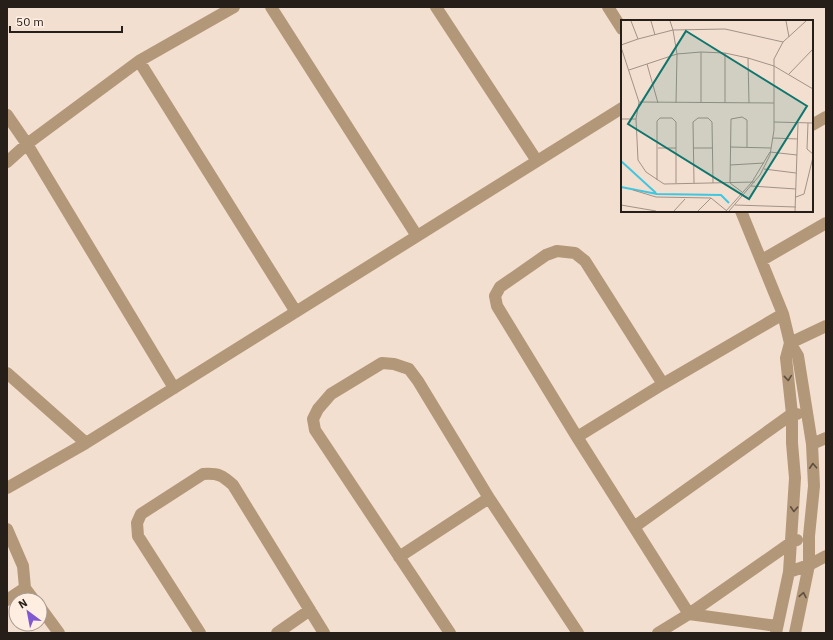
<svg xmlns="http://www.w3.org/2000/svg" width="833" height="640" font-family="'IBM Plex Sans',sans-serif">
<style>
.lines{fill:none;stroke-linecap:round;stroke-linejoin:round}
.street{stroke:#b29779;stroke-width:12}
.oneway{stroke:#5e4f3f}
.inset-river{fill:none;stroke:#3fc7e1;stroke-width:2}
.inset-road{fill:none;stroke:#a19287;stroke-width:1}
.view{fill:#0f766e;fill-opacity:0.15;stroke:#0f766e;stroke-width:2}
.inset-edge{fill:none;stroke:#261f19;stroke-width:2}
</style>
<rect width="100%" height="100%" fill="#f3dfd0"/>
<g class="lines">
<!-- street -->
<path class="street" d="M 271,7 L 417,236
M 436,7 L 537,161
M 608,7 L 622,29
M 139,61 L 234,7
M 7,115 L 27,144 L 139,61 L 296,312
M 812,125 L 826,117
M 7,162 L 27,144 L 174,388
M 741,211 L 783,314 L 790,343 L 798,356 L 812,444 L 814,486 L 809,536 L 809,565 L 795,633
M 762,260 L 826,223
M 7,373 L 86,443
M 663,384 L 585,261 L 575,253 L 557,251 L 546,255 L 500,287 L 495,296 L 497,306 L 577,437 L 689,614
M 577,437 L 663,384 L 783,314
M 812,444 L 826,438
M 7,488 L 86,443 L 622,108
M 634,527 L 792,414 L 797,414
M 7,529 L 23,566 L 25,588 L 34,600
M 399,557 L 489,498
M 789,572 L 809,565 L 826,556
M 7,600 L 25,588
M 40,607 L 59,633
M 689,614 L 777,626
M 200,633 L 138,536 L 137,523 L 141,514 L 203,474 C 218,473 222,475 233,485 L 324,633
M 277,633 L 310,610
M 450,633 L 315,430 L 313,419 L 318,409 L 331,394 L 382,363 L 394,364 L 409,369 L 418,381 L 489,498 L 578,633
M 658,633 L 689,614 L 792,542 L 797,540
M 776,633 L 789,572 L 795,478 L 792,443 L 792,414 L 786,358 L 790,343 L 826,326"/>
</g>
<!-- one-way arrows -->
<defs><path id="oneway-chevron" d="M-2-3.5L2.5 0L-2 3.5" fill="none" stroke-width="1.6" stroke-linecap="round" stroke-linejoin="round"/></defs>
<g class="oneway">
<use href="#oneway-chevron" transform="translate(788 378) rotate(84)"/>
<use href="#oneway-chevron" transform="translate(813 466) rotate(-93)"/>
<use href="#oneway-chevron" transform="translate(794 509) rotate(93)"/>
<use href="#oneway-chevron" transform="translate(803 595) rotate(-79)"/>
</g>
<!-- overview -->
<g transform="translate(621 20)">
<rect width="192" height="192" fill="#f3dfd0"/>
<path class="inset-river" d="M 0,141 L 35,173M 0,167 L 36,174 L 100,175 L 108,183"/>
<path class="inset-road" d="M 10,1 L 17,19 L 52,10 L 56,34 L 80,32 L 80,83M 30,1 L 34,15M 49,1 L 52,10 L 104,9 L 162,22M 165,1 L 168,17M 0,25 L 17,19M 0,27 L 18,82 L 15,99 L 17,140 L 25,152 L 43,164 L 134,162M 80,32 L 104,33 L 104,83M 104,33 L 127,38 L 128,83M 127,38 L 153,46 L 192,69M 26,44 L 37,83M 8,50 L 56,34 L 55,83M 168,54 L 192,29M 18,82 L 153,83M 0,99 L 15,99M 153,102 L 192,103M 187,103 L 186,129 L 192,134M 152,118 L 177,119M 109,127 L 150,128M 37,128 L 55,128M 72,128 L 91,128M 149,132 L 176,135M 109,145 L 143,143M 143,149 L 175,153M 36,160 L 36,101 L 39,98 L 51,98 L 55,102 L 55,163M 73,163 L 72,102 L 77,98 L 87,98 L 91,102 L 92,163M 109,163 L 110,99 L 121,97 L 126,100 L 126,127M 109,163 L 121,172M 130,166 L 175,169M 12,170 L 35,177 L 90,178 L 106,191M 175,177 L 183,174 L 192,137M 0,185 L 35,191M 114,185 L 175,187M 53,191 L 64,179M 77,191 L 90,178M 105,191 L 131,162 L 149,132M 108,191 L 139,155 L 149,135 L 153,110 L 153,39 L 162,22 L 185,1M 174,191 L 177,103"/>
<path class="view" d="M 65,11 L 186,86 L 128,179 L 7,104 Z"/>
<rect width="192" height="192" class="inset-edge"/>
</g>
<!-- border -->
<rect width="833" height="640" fill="none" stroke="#261f19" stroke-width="16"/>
<!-- north arrow -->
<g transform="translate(28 612) rotate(328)"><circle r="19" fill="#feede1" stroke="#a89b91"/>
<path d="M0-3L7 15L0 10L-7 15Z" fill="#8059d2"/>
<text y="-6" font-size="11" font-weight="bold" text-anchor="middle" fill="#261f19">N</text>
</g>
<!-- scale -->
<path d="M10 26v6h112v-6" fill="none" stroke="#261f19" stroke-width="2"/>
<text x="16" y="26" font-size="12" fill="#261f19" stroke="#feede1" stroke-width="3" paint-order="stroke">50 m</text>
</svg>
